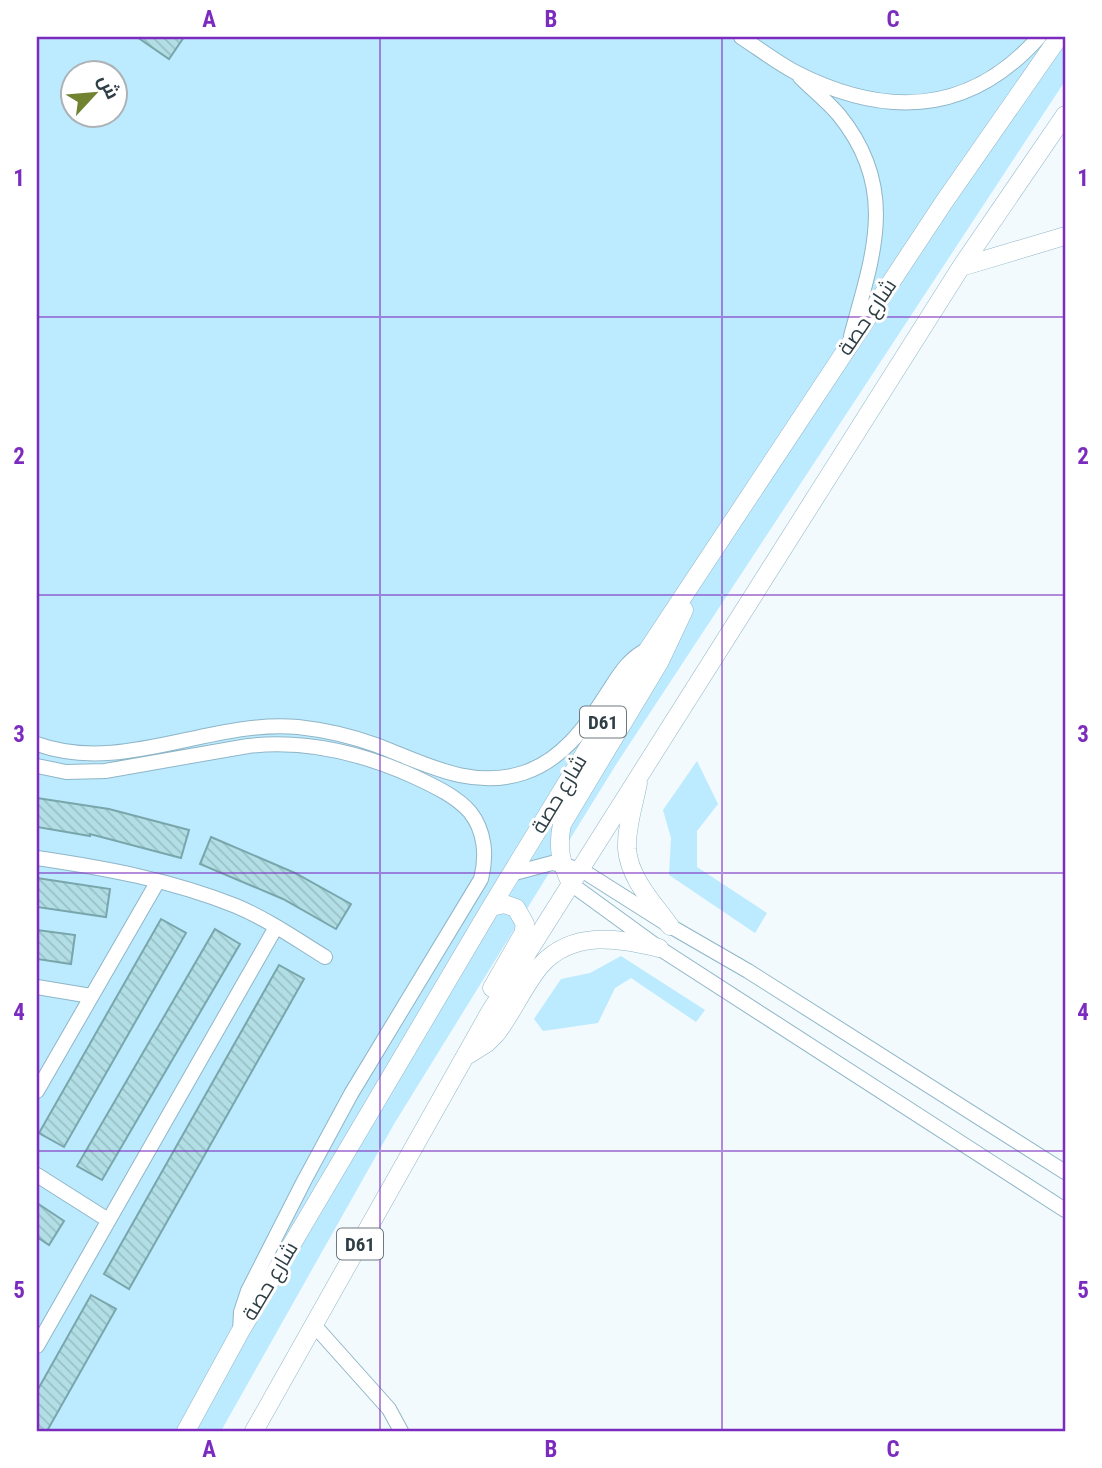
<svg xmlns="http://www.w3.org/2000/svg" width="1102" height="1468" font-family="'Roboto Condensed',Cairo,sans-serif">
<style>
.green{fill:#bceaff;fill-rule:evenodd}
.building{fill:url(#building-back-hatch);stroke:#79a6ab;stroke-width:2}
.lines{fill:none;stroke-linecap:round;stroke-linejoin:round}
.minor-casing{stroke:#8fb6c7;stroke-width:16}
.major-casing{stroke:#8fb6c7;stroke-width:19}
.minor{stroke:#fff;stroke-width:14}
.major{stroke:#fff;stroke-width:18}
.grid{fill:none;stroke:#7b2cbf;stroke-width:2;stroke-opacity:0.55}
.labels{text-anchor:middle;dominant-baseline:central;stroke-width:6;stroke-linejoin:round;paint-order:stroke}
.shield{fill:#fff;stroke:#6d797e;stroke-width:2}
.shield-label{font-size:19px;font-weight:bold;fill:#2f3f46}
.street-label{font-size:21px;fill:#2f3f46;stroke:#fff}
.neatline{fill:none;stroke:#7b2cbf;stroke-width:2.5}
.grid-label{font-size:23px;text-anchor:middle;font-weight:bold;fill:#7b2cbf}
</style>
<defs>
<pattern id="building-back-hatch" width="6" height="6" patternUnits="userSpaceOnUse" patternTransform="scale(1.75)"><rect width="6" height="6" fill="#b1dfe5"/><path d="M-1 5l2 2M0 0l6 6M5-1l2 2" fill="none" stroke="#99c0c6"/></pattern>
</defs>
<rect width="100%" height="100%" fill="#f2fafd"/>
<!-- green -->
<path class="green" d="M 37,37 L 1058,37 L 1065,41 L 1065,81 L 617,763 L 394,1124 L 221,1431 L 37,1431 ZM 74,74 L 116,74 L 116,116 L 74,116 Z
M 697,761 L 718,804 L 697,831 L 697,867 L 767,913 L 755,933 L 669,875 L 671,838 L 663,810 Z
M 621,956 L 705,1010 L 696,1022 L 631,978 L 615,988 L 598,1023 L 543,1031 L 534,1019 L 561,979 L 590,973 Z"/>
<!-- building -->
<path class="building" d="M 137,37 L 184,37 L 169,59 Z
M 37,798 L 109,809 L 189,830 L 181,858 L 90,834 L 90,836 L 37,827 Z
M 211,837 L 295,873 L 351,904 L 336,929 L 283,899 L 200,864 Z
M 37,878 L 110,889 L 106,917 L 37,907 Z
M 161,919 L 186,933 L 64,1147 L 39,1133 Z
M 215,929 L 240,944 L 102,1180 L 77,1166 Z
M 37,930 L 75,935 L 71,964 L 37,959 Z
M 279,965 L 304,979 L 129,1289 L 104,1274 Z
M 37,1203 L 64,1221 L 49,1245 L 37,1237 Z
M 91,1295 L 116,1309 L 47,1431 L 37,1431 L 37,1391 Z"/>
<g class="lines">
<!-- minor casing -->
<g class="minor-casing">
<path id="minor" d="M 741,37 C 758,48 776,62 795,72 C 885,118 969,116 1039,37
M 800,77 C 813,90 828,102 839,115 C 899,189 873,255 851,336
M 37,744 C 122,775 211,719 298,727 C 325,730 351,736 376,745 C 424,763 470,790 523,773 C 561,761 585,728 606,695 C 618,677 627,659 648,649
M 37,766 L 66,772 L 105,771 L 248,746 C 307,739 362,753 415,777 C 434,786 456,796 470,812 C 485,831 487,856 481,879 L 351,1094 L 304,1181 L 248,1291 L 241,1312 L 240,1332
M 37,858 C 105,868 171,880 236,906 C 267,919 296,939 325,957
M 511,874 L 552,863 L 580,869 L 670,926 L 748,971 L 1065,1172
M 571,884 L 659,948 L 1065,1210
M 37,987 L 91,996
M 37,1091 L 158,881
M 37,1175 L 108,1220
M 314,1325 L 389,1409 L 401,1431
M 37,1346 L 276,927"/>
</g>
<!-- major casing -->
<g class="major-casing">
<path id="major" d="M 961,267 L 1065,236
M 638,783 C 634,805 626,827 627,849 C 629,878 654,904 670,926
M 571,884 C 561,863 557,848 562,824 L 660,661 L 684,610
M 491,907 L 504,904 L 516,908 L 525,924 L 523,934 L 492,988
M 468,1055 L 487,1043 L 496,1034 C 513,1012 524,985 541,965 C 573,930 619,938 659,948
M 186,1431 L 240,1332 L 491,907 L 649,648 L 944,202 L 1059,37
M 254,1431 L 490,1012 L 961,267 L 1065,115"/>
</g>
<!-- minor -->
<use href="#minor" class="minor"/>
<!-- major -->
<use href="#major" class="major"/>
</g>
<!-- grid -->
<path class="grid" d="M 380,37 L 380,1431M 722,37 L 722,1431M 37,317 L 1065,317M 37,595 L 1065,595M 37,873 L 1065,873M 37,1151 L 1065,1151"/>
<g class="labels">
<!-- shield labels -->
<g class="shield">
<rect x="580" y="706.5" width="46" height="31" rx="5"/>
<rect x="337" y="1228.5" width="46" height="31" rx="5"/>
</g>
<g class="shield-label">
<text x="603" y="722">D61</text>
<text x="360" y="1244">D61</text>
</g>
<!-- street labels -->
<g class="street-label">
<text transform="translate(867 317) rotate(-56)">شارع حصة</text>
<text transform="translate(559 794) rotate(-59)">شارع حصة</text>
<text transform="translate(270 1281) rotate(-59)">شارع حصة</text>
</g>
</g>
<!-- border -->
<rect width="1102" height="1468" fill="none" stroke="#ffffff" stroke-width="77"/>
<!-- north arrow -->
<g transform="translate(94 94) rotate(64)"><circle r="33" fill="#ffffff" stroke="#acb2b5" stroke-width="2"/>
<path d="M0-5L12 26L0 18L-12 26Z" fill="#718231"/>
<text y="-10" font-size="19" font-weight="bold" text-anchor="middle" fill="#2f3f46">ش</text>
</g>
<rect x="38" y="38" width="1026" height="1392" class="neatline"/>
<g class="grid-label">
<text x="209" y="27">A</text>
<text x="551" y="27">B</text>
<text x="893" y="27">C</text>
<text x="19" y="186">1</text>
<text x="1083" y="186">1</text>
<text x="19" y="464">2</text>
<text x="1083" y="464">2</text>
<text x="19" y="742">3</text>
<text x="1083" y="742">3</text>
<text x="19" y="1020">4</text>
<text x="1083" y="1020">4</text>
<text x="19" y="1298">5</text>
<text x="1083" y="1298">5</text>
<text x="209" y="1457">A</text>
<text x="551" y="1457">B</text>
<text x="893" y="1457">C</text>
</g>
</svg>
